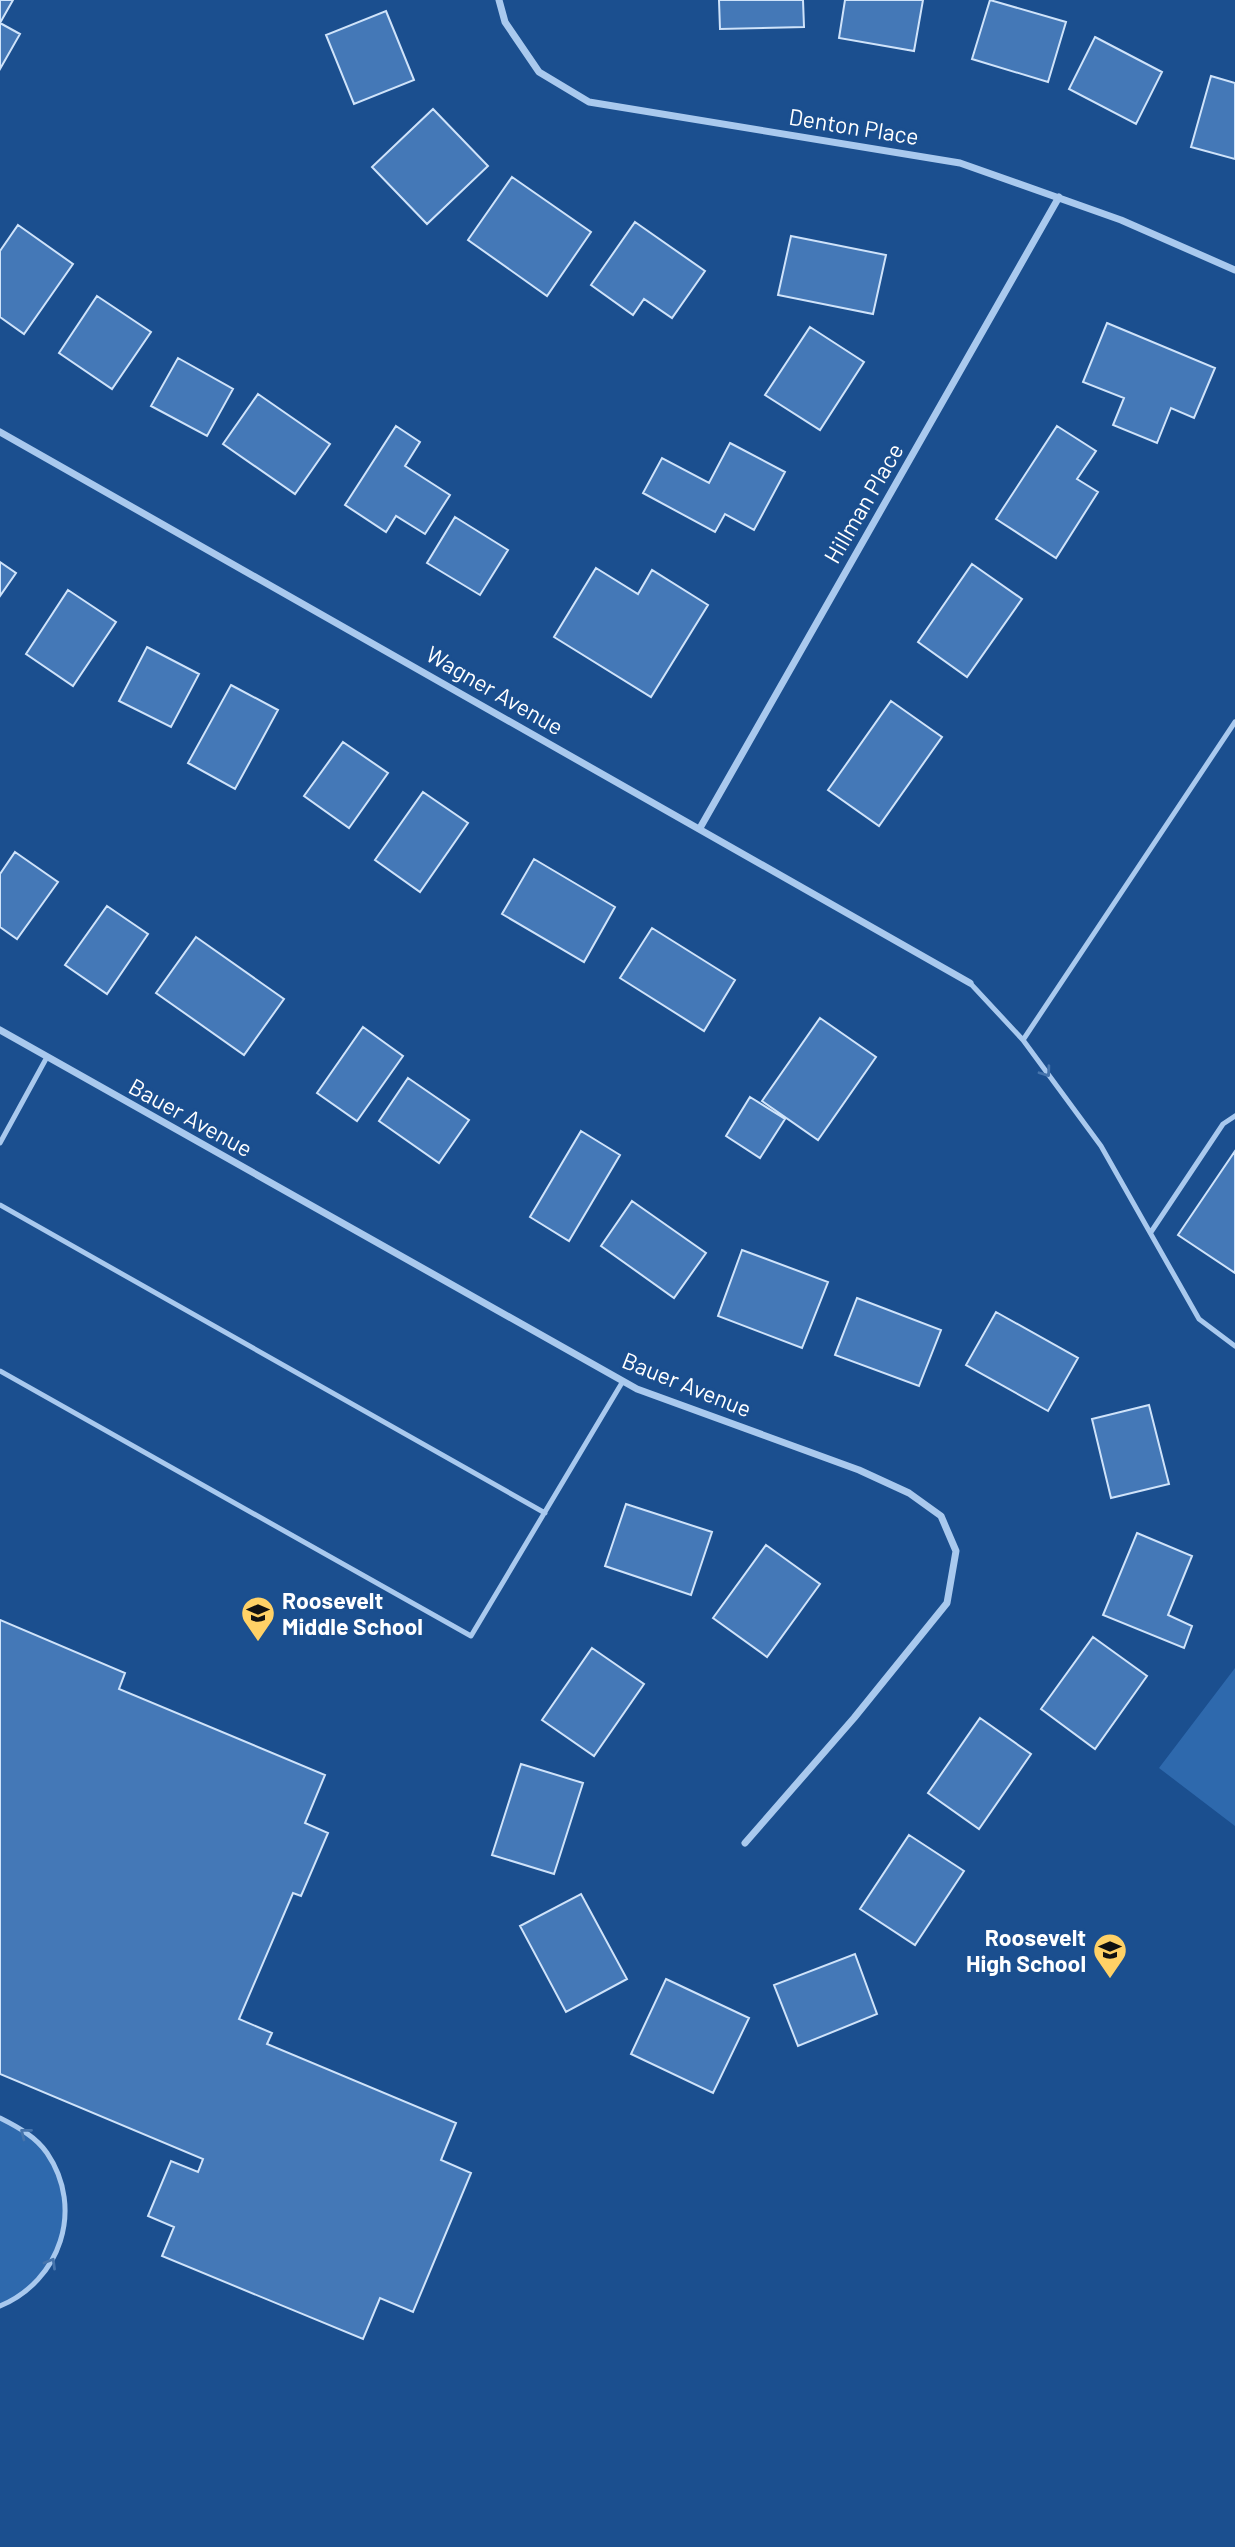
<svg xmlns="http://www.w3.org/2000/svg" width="1235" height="2547" font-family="Barlow,sans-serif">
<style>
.green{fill:#2e69ad}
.building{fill:#4478b7;stroke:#cfe3fa;stroke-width:2}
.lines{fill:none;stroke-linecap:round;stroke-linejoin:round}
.lane{stroke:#a9c9ee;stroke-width:5}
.street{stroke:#a9c9ee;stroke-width:7}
.oneway{stroke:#4674ac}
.labels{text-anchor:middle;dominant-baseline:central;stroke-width:6;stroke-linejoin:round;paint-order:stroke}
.street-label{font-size:23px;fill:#fff;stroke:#1b4f8f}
.poi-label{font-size:23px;font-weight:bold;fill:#fff;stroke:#1b4f8f;text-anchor:start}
</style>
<rect width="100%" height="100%" fill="#1b4f8f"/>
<!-- green -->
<path class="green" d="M 1235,1668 L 1235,1826 L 1159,1768 Z
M 0,2118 C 17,2127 36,2137 47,2153 C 72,2189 71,2241 44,2275 C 34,2287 13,2297 0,2306 Z"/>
<!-- building -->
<path class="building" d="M 0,0 L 13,0 L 0,23 L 20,34 L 0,69 Z
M 719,0 L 803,0 L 804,27 L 720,29 Z
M 845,0 L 923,0 L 914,51 L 839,38 Z
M 990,0 L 1066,22 L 1048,82 L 972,59 Z
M 386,11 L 414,80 L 354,104 L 326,35 Z
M 1095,37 L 1162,72 L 1136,124 L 1069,89 Z
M 1211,76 L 1235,83 L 1235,159 L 1191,147 Z
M 433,109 L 488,166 L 427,224 L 372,167 Z
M 512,177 L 591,232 L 547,296 L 468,240 Z
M 635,222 L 705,271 L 672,318 L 644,299 L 633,315 L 591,285 Z
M 18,225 L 73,264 L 24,334 L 0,317 L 0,251 Z
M 791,236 L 886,255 L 873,314 L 778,295 Z
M 97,296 L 151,332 L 112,389 L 59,353 Z
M 1107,323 L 1215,368 L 1194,418 L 1171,408 L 1157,443 L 1113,425 L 1124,398 L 1083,382 Z
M 810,327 L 864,362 L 820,430 L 765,395 Z
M 178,358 L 233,389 L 207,436 L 151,406 Z
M 258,394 L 330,444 L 295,494 L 223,444 Z
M 396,426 L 420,442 L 405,466 L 450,495 L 425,534 L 396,516 L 386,532 L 345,505 Z
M 1057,426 L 1096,451 L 1077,479 L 1098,492 L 1056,558 L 996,519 Z
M 730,443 L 785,472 L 754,530 L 725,514 L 715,532 L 643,493 L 662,458 L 709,483 Z
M 455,517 L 508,550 L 480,595 L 427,563 Z
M 0,562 L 16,573 L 0,596 Z
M 972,564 L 1022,599 L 967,677 L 918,642 Z
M 596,568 L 638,594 L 652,570 L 708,605 L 651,697 L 554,637 Z
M 68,590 L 116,622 L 73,686 L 26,654 Z
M 147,647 L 199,674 L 171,727 L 119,701 Z
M 231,685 L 278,710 L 235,789 L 188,763 Z
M 891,701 L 942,737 L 879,826 L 828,790 Z
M 343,742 L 388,773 L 349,828 L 304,796 Z
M 423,792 L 468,823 L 420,892 L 375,860 Z
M 15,852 L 58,882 L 17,939 L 0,927 L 0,874 Z
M 534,859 L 615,907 L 584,962 L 502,914 Z
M 107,906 L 148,934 L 107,994 L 65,965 Z
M 652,928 L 735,980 L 704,1031 L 620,978 Z
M 196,937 L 284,999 L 244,1055 L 156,993 Z
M 820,1018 L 876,1057 L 818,1140 L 762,1101 Z
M 363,1027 L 403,1056 L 357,1121 L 317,1093 Z
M 408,1078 L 469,1120 L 439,1163 L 379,1121 Z
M 750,1097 L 785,1119 L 760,1158 L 726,1136 Z
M 581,1131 L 620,1155 L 569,1241 L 530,1217 Z
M 1235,1151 L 1235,1273 L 1178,1235 Z
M 632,1201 L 706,1253 L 674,1298 L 601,1246 Z
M 742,1250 L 828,1282 L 802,1348 L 718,1316 Z
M 857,1298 L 941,1330 L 919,1386 L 835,1355 Z
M 996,1312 L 1078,1358 L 1048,1411 L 966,1365 Z
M 1149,1405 L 1169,1484 L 1111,1498 L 1092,1419 Z
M 626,1504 L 712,1532 L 691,1595 L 605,1566 Z
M 1137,1533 L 1192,1556 L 1168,1615 L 1192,1626 L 1184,1648 L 1103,1615 Z
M 766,1545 L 820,1584 L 767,1657 L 713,1618 Z
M 0,1620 L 125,1673 L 119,1689 L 325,1775 L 305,1823 L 328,1833 L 301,1896 L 293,1893 L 239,2019 L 272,2033 L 267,2044 L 456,2123 L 441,2160 L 471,2173 L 413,2312 L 380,2298 L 363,2339 L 162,2256 L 174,2227 L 148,2216 L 171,2161 L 198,2172 L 203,2159 L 0,2074 Z
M 1093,1637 L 1147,1676 L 1095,1749 L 1041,1709 Z
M 592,1648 L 644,1684 L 594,1756 L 542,1720 Z
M 980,1718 L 1031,1754 L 979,1829 L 928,1793 Z
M 521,1764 L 583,1783 L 554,1874 L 492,1855 Z
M 909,1835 L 964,1871 L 915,1945 L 860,1909 Z
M 581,1894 L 627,1979 L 566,2012 L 520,1926 Z
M 855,1954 L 877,2014 L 798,2046 L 774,1985 Z
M 666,1979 L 749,2018 L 713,2093 L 631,2054 Z"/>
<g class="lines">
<!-- lane -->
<path class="lane" d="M 970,983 L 1023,1040 L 1101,1146 L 1199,1319 L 1235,1346
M 1023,1040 L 1235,722
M 0,1143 L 47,1057
M 0,1205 L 545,1513
M 1151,1232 L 1223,1124 L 1235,1116
M 0,1371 L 471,1636 L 623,1381
M 0,2118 C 18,2127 36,2137 47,2153 C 85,2209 60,2281 0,2306"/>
<!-- street -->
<path class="street" d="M 499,0 L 505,22 L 539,72 L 589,102 L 960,163 L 1121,220 L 1235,270
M 0,432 L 970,983
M 700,828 L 1059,197
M 0,1030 L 637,1389 L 859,1470 L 909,1493 L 941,1516 L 956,1551 L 947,1603 L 854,1718 L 745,1843"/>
</g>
<!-- one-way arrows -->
<defs><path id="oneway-chevron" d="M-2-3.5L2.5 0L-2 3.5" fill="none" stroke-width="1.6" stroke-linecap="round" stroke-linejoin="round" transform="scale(1.75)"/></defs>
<g class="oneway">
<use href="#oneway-chevron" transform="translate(1046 1072) rotate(54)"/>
<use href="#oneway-chevron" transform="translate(25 2133) rotate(-142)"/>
<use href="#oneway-chevron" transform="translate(51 2263) rotate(-60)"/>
</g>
<!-- icons -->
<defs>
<g id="school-pin" transform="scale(1.75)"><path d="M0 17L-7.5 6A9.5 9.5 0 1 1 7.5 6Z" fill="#ffd166" stroke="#1b4f8f"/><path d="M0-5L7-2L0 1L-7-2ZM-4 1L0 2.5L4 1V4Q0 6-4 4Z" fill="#111"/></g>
</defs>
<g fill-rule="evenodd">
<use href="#school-pin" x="258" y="1613"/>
<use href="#school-pin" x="1110" y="1950"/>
</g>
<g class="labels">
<!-- street labels -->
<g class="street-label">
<text transform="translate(854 126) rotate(9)">Denton Place</text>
<text transform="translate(863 503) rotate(-60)">Hillman Place</text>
<text transform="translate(495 690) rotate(30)">Wagner Avenue</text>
<text transform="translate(191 1117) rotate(29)">Bauer Avenue</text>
<text transform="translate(687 1384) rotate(22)">Bauer Avenue</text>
</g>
<!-- poi labels -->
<g class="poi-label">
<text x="282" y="1600">Roosevelt<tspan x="282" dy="26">Middle School</tspan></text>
<text x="1086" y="1937" text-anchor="end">Roosevelt<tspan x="1086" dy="26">High School</tspan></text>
</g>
</g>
</svg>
